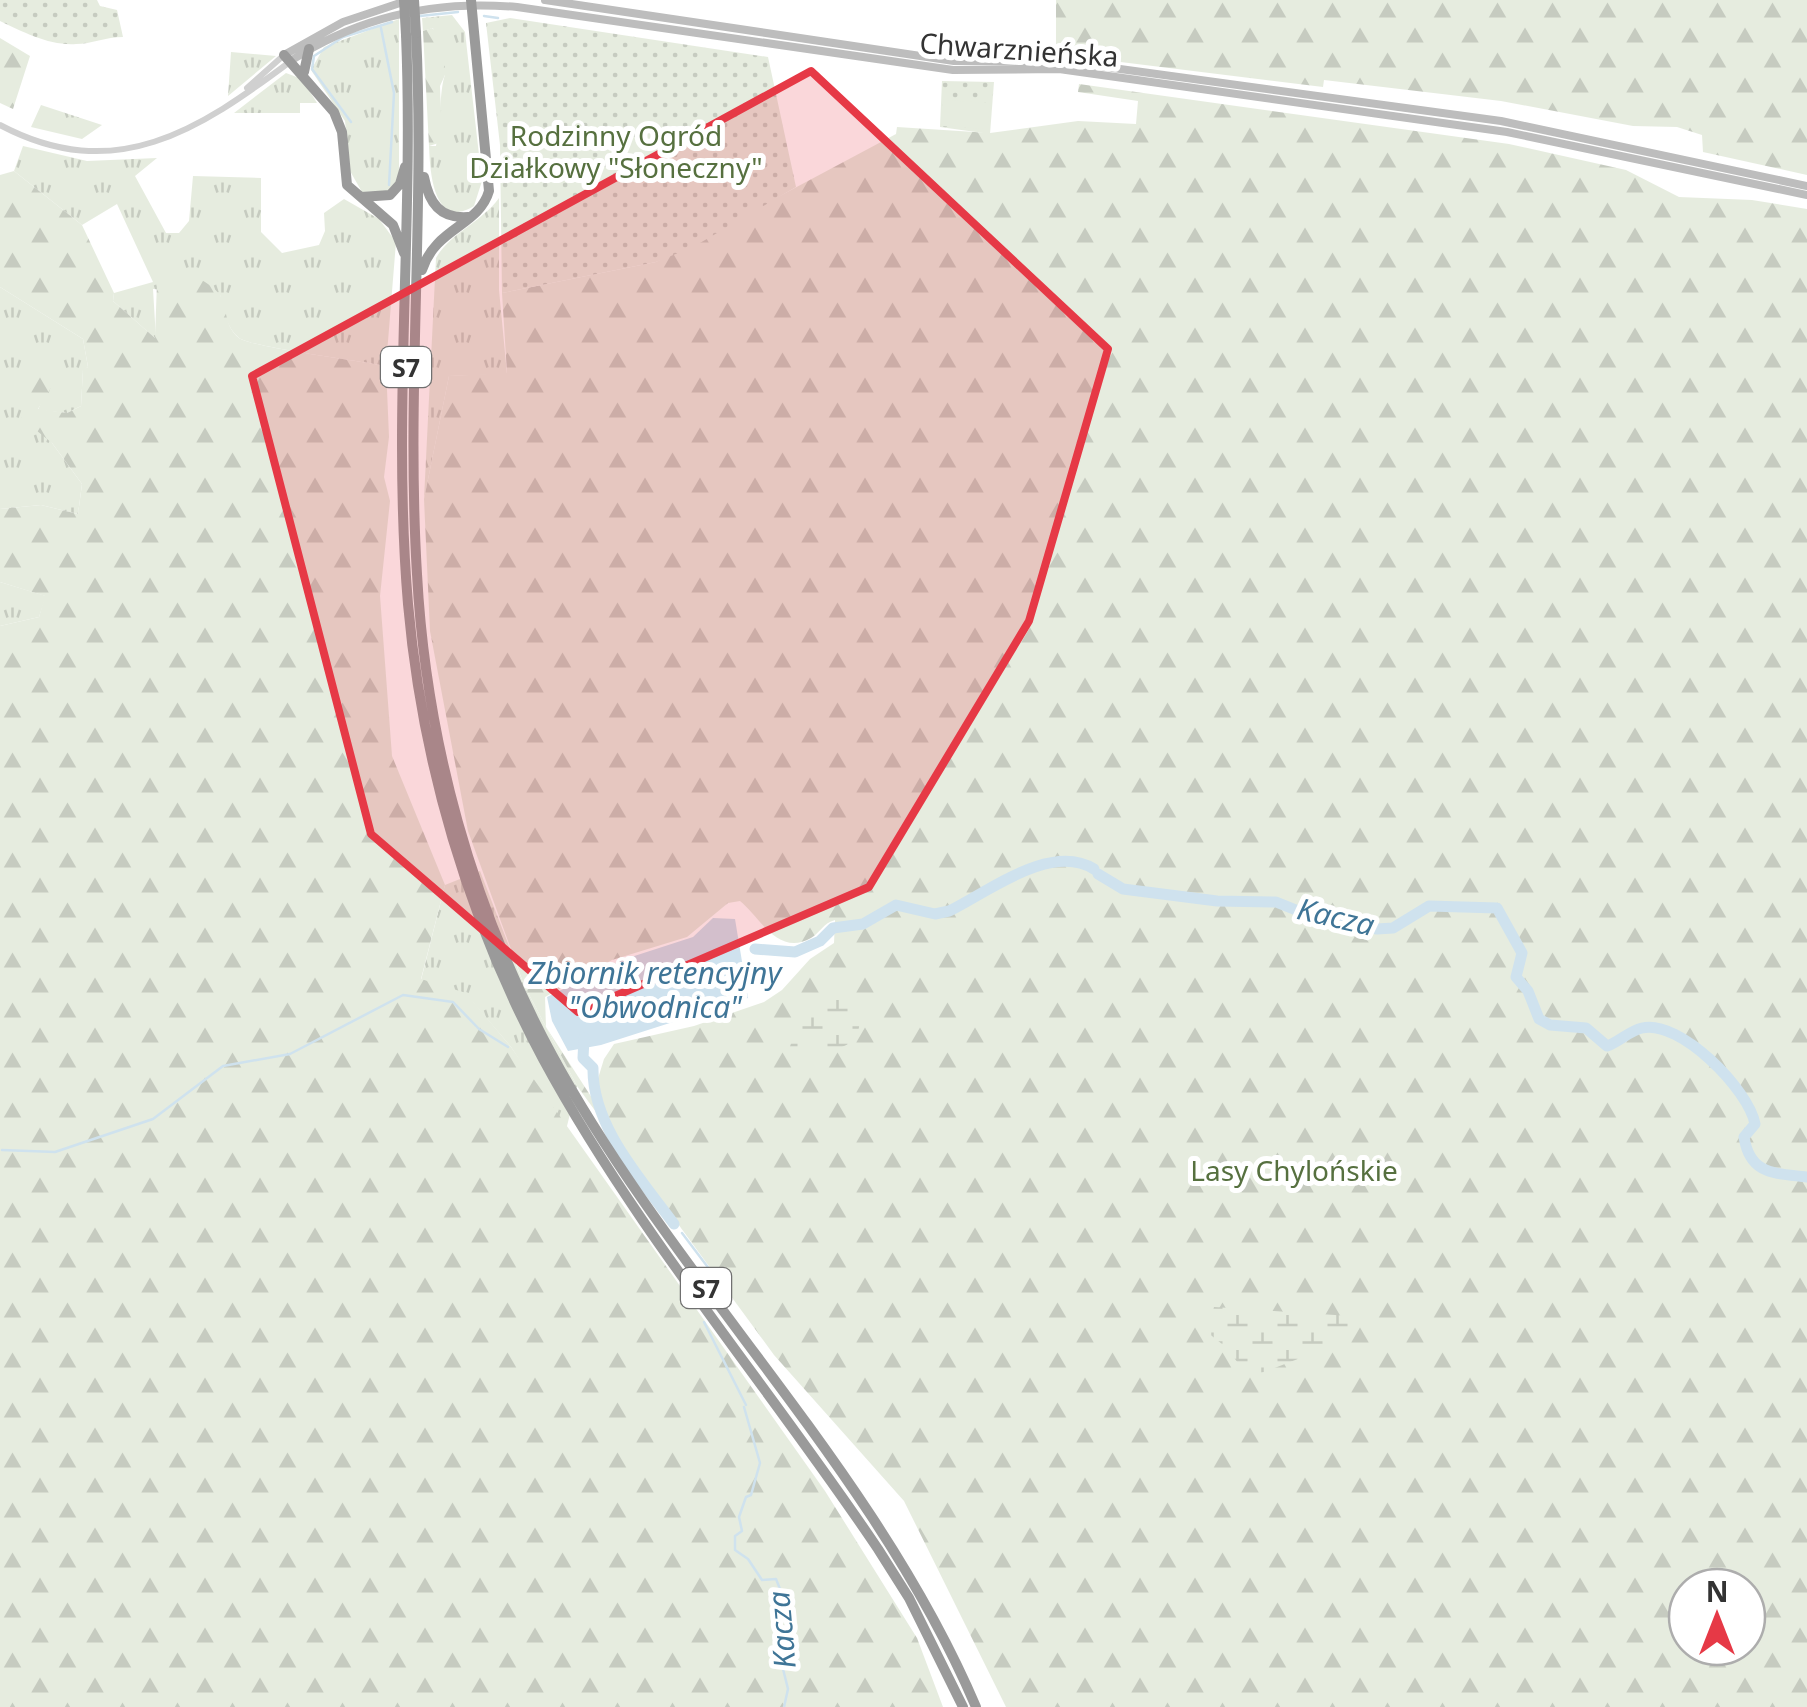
<svg xmlns="http://www.w3.org/2000/svg" width="1807" height="1707" font-family="'Noto Sans',sans-serif">
<style>
.grass{fill:url(#grass-tufts)}
.forest{fill:url(#forest-firs);fill-rule:evenodd}
.wetland{fill:url(#wetland-marsh)}
.park{fill:url(#park-dots)}
.pitch{fill:#e6ecdf}
.water{fill:#cfe2ee}
.lines{fill:none;stroke-linecap:round;stroke-linejoin:round}
.stream{stroke:#cfe2ee;stroke-width:2.5}
.river{stroke:#cfe2ee;stroke-width:11}
.tertiary{stroke:#d0d0d0;stroke-width:6}
.secondary{stroke:#bdbdbd;stroke-width:8}
.motorway{stroke:#9a9a9a;stroke-width:10}
.motorway-bridge{stroke:#9a9a9a;stroke-width:10}
.marked{fill:#e63946;fill-opacity:0.2;stroke:#e63946;stroke-width:8;stroke-linejoin:round}
.labels{text-anchor:middle;dominant-baseline:central;stroke-width:10;stroke-linejoin:round;paint-order:stroke}
.shield{fill:#fff;stroke:#707070;stroke-width:2.5}
.shield-label{font-size:25px;font-weight:bold;fill:#333}
.street-label{font-size:28px;fill:#333;stroke:#fff}
.park-label{font-size:28px;fill:#56703f;stroke:#fff}
.water-label{font-size:30px;font-style:italic;fill:#3f7597;stroke:#fff}
</style>
<defs>
<pattern id="grass-tufts" width="24" height="20" patternUnits="userSpaceOnUse" patternTransform="scale(2.5)"><rect width="24" height="20" fill="#e6ecdf"/><path d="M3 7l-1-3M5 7V3M7 7l1-3M15 17l-1-3M17 17v-4M19 17l1-3" fill="none" stroke="#c6cbc0"/></pattern>
<pattern id="forest-firs" width="22" height="20" patternUnits="userSpaceOnUse" patternTransform="scale(2.5)"><rect width="22" height="20" fill="#e6ecdf"/><path d="M5 1l3.5 6h-7zM16 11l3.5 6h-7z" fill="#c6cbc0"/></pattern>
<pattern id="wetland-marsh" width="20" height="14" patternUnits="userSpaceOnUse" patternTransform="scale(2.5)"><rect width="20" height="14" fill="#e6ecdf"/><path d="M1 5h8M5 5V1M11 12h8M15 12V8" fill="none" stroke="#c6cbc0"/></pattern>
<pattern id="park-dots" width="8" height="8" patternUnits="userSpaceOnUse" patternTransform="scale(2.5)"><rect width="8" height="8" fill="#e6ecdf"/><path d="M2 2h.1M6 6h.1" fill="none" stroke="#c6cbc0" stroke-width="1.8" stroke-linecap="round"/></pattern>
</defs>
<rect width="100%" height="100%" fill="#fff"/>
<!-- grass -->
<path class="grass" d="M 452,15 L 465,32 L 482,181 L 474,206 C 433,231 430,171 429,146 L 436,146 C 440,127 440,86 445,75 L 433,28 L 423,31 L 422,18 Z
M 399,19 L 399,177 L 391,191 L 362,192 L 350,171 L 345,121 L 311,70 L 324,47 Z
M 231,52 L 276,56 L 228,96 Z
M 286,73 L 302,79 L 317,103 L 300,103 L 300,113 L 234,113 Z
M 41,105 L 102,125 L 82,139 L 31,127 Z
M 23,146 L 87,161 L 157,158 L 135,176 L 166,233 L 179,233 L 189,221 L 193,176 L 261,178 L 261,232 L 282,253 L 319,245 L 325,231 L 324,213 L 344,199 L 379,219 L 396,242 L 386,366 C 361,361 251,347 239,338 C 226,327 224,311 220,295 L 153,289 L 156,339 L 113,301 L 114,293 L 153,282 L 117,204 L 82,225 L 14,171 Z
M 499,198 L 499,290 L 507,374 L 449,376 L 424,499 L 436,258 C 450,233 482,222 499,198 Z
M 0,287 L 83,339 L 88,367 L 83,370 L 81,406 L 67,413 L 38,410 L 44,395 L 26,382 L 52,443 L 82,484 L 78,514 L 41,505 L 0,509 Z
M 0,582 L 46,596 L 39,617 L 0,626 Z
M 480,871 L 524,985 L 577,1086 L 566,1130 L 511,1047 L 466,994 L 421,980 L 445,885 Z"/>
<!-- forest -->
<path class="forest" d="M 1056,0 L 1807,0 L 1807,175 L 1703,152 L 1702,135 L 1677,127 L 1633,126 L 1501,101 L 1324,80 L 1323,87 L 1056,54 Z
M 432,28 L 442,37 L 445,52 L 445,75 L 440,86 L 442,142 L 429,146 L 423,31 Z
M 0,38 L 30,56 L 13,109 L 0,103 Z
M 1079,84 L 1509,144 L 1626,170 L 1679,197 L 1752,200 L 1807,209 L 1807,1707 L 1006,1707 L 904,1501 L 774,1355 L 577,1086 L 524,985 L 468,831 L 430,631 L 424,499 L 449,376 L 507,373 L 502,293 L 656,262 L 896,134 L 897,127 L 990,133 L 1078,121 L 1136,124 L 1138,101 L 1078,92 ZM 740,901 C 760,917 778,957 811,938 C 821,932 823,923 835,920 L 834,943 L 810,959 L 782,990 L 764,1002 L 694,1026 L 614,1044 L 604,1059 L 592,1098 L 546,1027 L 545,997 L 612,960 L 687,937 L 728,903 ZM 1687,1587 L 1747,1587 L 1747,1647 L 1687,1647 Z
M 14,171 L 82,225 L 114,293 L 113,301 L 155,338 L 157,282 L 187,272 C 198,278 213,285 220,295 C 228,310 224,326 239,338 C 251,347 361,361 386,366 L 389,437 L 384,477 L 390,501 L 380,596 L 392,756 L 445,885 L 421,979 L 466,993 L 511,1047 L 825,1491 L 917,1638 L 943,1707 L 0,1707 L 0,626 L 39,617 L 45,596 L 0,582 L 0,509 L 41,505 L 78,514 L 82,484 L 52,443 L 21,418 L 26,382 L 36,370 L 57,378 L 38,409 L 67,413 L 81,406 L 83,369 L 88,367 L 83,339 L 0,287 L 0,175 Z"/>
<!-- wetland -->
<path class="wetland" d="M 823,999 L 846,1000 L 857,1007 C 867,1045 843,1050 811,1052 C 801,1053 798,1057 788,1052 L 797,1027 Z
M 1214,1307 L 1350,1316 L 1352,1338 L 1264,1372 L 1246,1374 L 1227,1348 L 1207,1332 Z"/>
<!-- park -->
<path class="park" d="M 0,0 L 97,0 L 100,6 L 117,10 L 123,37 C 106,37 91,44 76,44 C 50,46 23,32 0,21 Z
M 510,18 L 768,57 L 796,187 L 693,247 L 656,262 L 502,293 L 500,145 L 486,23 Z
M 942,81 L 994,82 L 990,134 L 940,127 Z"/>
<!-- pitch -->
<path class="pitch" d="M 943,100 L 990,103 L 988,129 L 941,126 Z"/>
<!-- water -->
<path class="water" d="M 713,918 L 735,919 L 748,998 L 601,1045 L 568,1051 L 552,1021 L 547,997 L 622,960 L 693,937 Z"/>
<g class="lines">
<!-- stream -->
<path class="stream" d="M 420,16 L 458,12
M 484,16 L 498,18
M 381,28 L 394,93 L 389,185
M 351,122 L 312,69 L 314,56 L 343,37 L 392,22
M 2,1150 L 55,1152 L 153,1119 L 223,1066 L 290,1054 L 403,995 L 453,1002 L 479,1029 L 508,1047
M 682,1233 L 713,1274 L 718,1292
M 704,1322 L 746,1405
M 744,1407 L 760,1463 L 751,1495 L 746,1497 L 739,1517 L 742,1531 L 735,1536 L 735,1550 L 748,1559 L 762,1580 L 776,1579 L 782,1594 L 776,1611 L 784,1636 L 779,1653 L 788,1689 L 784,1707"/>
<!-- river -->
<path class="river" d="M 1098,874 L 1123,889 L 1217,901 L 1276,902 L 1306,914 L 1377,929 L 1393,928 L 1429,906 L 1497,908 L 1522,953 L 1516,977 L 1528,991 L 1539,1019 L 1550,1025 L 1586,1028 L 1607,1046 C 1619,1042 1629,1031 1642,1028 C 1680,1019 1749,1090 1755,1124 L 1744,1137 C 1750,1175 1774,1173 1807,1177
M 755,949 L 795,952 L 820,941 L 833,928 L 863,924 L 896,905 L 935,914 L 949,911 C 988,892 1051,842 1094,869
M 584,1038 L 583,1058 L 593,1068 C 592,1126 641,1179 674,1224"/>
<!-- tertiary -->
<path class="tertiary" d="M 247,88 L 284,55
M 0,125 C 115,186 199,130 291,61"/>
<!-- secondary -->
<path class="secondary" d="M 545,0 L 954,61 L 1069,62 L 1501,121 L 1807,186
M 284,55 L 343,22 L 406,1
M 292,60 C 360,16 437,0 517,7 L 953,70 L 1059,69 L 1507,132 L 1807,195"/>
<!-- motorway -->
<path class="motorway" d="M 416,33 C 425,213 406,394 417,574 C 426,742 472,907 552,1055 C 676,1283 874,1467 976,1707
M 406,35 C 414,224 392,415 408,604 C 422,763 468,918 543,1059 C 637,1233 768,1385 878,1549 L 909,1598 L 963,1707
M 284,55 L 334,112 L 342,132 L 347,185 L 393,225 L 404,253
M 304,72 L 309,49
M 424,177 C 429,203 440,219 468,217
M 361,197 L 390,195 L 400,184 L 405,167
M 422,270 C 435,228 479,226 489,191 L 471,0"/>
<!-- motorway-bridge -->
<path class="motorway-bridge" d="M 404,0 L 406,35
M 414,0 L 416,33"/>
</g>
<!-- marked area -->
<path class="marked" d="M 811,71 L 1108,349 L 1029,621 L 869,887 L 578,1012 L 371,834 L 252,376 Z"/>
<g class="labels">
<!-- shield labels -->
<g class="shield">
<rect x="381" y="347" width="50" height="40" rx="8"/>
<rect x="681" y="1268" width="50" height="40" rx="8"/>
</g>
<g class="shield-label">
<text x="406" y="367">S7</text>
<text x="706" y="1288">S7</text>
</g>
<!-- street labels -->
<g class="street-label">
<text transform="translate(1019 49) rotate(4)">Chwarznieńska</text>
</g>
<!-- park labels -->
<g class="park-label">
<text x="616" y="135">Rodzinny Ogród<tspan x="616" dy="32">Działkowy "Słoneczny"</tspan></text>
<text x="1294" y="1170">Lasy Chylońskie</text>
</g>
<!-- water labels -->
<g class="water-label">
<text transform="translate(1336 916) rotate(13)">Kacza</text>
<text x="655" y="972">Zbiornik retencyjny<tspan x="655" dy="34">"Obwodnica"</tspan></text>
<text transform="translate(781 1630) rotate(-95)">Kacza</text>
</g>
</g>
<!-- north arrow -->
<g transform="translate(1717 1617)"><circle r="48" fill="#ffffff" stroke="#adadad" stroke-width="2.5"/>
<path d="M0-8L18 38L0 25L-18 38Z" fill="#e63946"/>
<text y="-15" font-size="28" font-weight="bold" text-anchor="middle" fill="#333333">N</text>
</g>
</svg>
